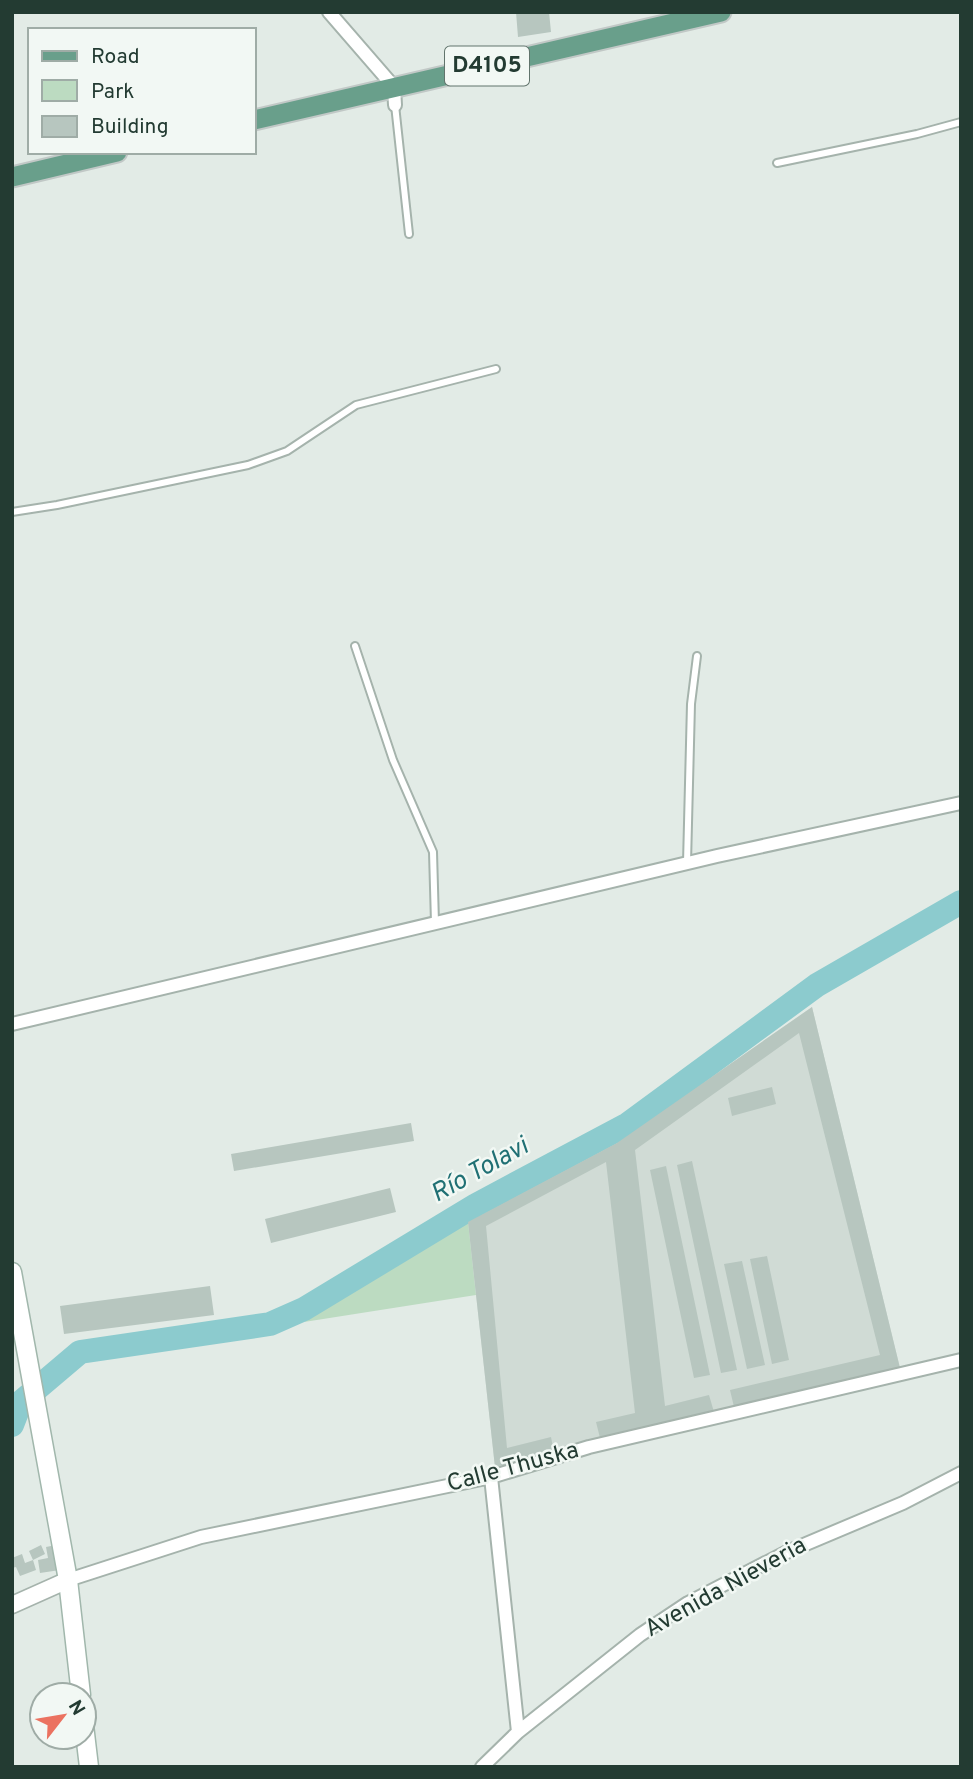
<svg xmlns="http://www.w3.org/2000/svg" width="973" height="1779" font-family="Overpass,sans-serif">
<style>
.built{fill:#d0dbd5}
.green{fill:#bcdbc1}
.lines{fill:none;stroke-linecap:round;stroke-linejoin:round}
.river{stroke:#8ccbce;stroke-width:24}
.building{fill:#b7c6bf}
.service-casing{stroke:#a5b3ac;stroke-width:10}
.minor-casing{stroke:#a5b3ac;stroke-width:16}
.tertiary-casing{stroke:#a5b3ac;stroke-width:19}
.secondary-casing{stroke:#a1b7ac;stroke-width:21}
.primary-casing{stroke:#c1c8c6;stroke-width:23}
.service{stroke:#fff;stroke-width:6}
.minor{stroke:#fff;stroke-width:12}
.tertiary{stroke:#fff;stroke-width:16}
.secondary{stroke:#fff;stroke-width:18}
.primary{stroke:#699f8b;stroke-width:19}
.labels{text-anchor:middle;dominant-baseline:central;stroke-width:5;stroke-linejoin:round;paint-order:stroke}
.shield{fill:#f2f8f4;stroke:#61746c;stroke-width:2}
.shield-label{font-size:23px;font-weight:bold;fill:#233b32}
.street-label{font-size:24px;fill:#233b32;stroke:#f2f8f4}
.water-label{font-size:26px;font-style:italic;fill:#207074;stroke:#f2f8f4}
</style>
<rect width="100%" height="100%" fill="#e2ebe6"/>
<!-- built -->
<path class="built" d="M 812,1007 L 900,1368 L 495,1467 L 468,1222 L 617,1143 Z"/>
<!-- green -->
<path class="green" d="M 468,1222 L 476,1295 L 304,1322 Z"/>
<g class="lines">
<!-- river -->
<path class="river" d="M 12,1425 L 21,1402 L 80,1352 L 270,1324 L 304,1309 L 476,1205 L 628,1124 L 817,985 L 961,902"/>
</g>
<!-- building -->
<path class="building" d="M 516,12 L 549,12 L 551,32 L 518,37 Z
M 812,1007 L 900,1368 L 734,1407 L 730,1390 L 880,1355 L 799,1033 L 635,1150 L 665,1406 L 709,1395 L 714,1412 L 600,1438 L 596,1422 L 635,1413 L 606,1162 L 486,1226 L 507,1448 L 551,1437 L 554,1452 L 495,1467 L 468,1222 L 617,1143 Z
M 772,1087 L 776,1104 L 732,1116 L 728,1098 Z
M 411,1123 L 414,1141 L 234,1171 L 231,1154 Z
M 692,1161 L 737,1370 L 721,1373 L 677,1165 Z
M 666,1166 L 710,1375 L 694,1378 L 650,1170 Z
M 390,1188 L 396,1212 L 271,1243 L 265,1219 Z
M 767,1256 L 789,1360 L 772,1364 L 750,1259 Z
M 742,1261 L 765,1365 L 747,1369 L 724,1264 Z
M 210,1286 L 214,1315 L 64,1334 L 60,1306 Z
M 41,1545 L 45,1554 L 33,1560 L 29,1551 Z
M 56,1545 L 60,1570 L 40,1573 L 38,1560 L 48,1558 L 46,1547 Z
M 22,1554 L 25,1563 L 33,1560 L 36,1570 L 20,1576 L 16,1567 L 12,1568 L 12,1558 Z"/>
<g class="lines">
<!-- service casing -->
<g class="service-casing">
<path id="service" d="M 395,105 L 409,234
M 777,163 L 917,134 L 961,122
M 12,512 L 57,505 L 248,465 L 287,451 L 356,405 L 496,369
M 355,646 L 393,760 L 433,852 L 435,923
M 687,863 L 691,704 L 697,656"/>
</g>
<!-- minor casing -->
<g class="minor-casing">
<path id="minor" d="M 329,12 L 394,87 L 395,105
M 12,1024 L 717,856 L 961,803
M 491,1477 L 518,1732
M 68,1580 L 201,1537 L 491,1477 L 589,1447 L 961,1360
M 482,1767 L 518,1732 L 640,1635 L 688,1603 L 787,1552 L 903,1503 L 961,1473"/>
</g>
<!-- tertiary casing -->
<g class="tertiary-casing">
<path id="tertiary" d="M 12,1605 L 68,1580"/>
</g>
<!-- secondary casing -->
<g class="secondary-casing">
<path id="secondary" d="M 12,1272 L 68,1580 L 81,1695
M 84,1725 L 89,1767"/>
</g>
<!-- primary casing -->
<g class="primary-casing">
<path id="primary" d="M 254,120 L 721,12
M 12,177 L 117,152"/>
</g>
<!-- service -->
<use href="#service" class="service"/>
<!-- minor -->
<use href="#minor" class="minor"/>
<!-- tertiary -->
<use href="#tertiary" class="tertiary"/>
<!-- secondary -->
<use href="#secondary" class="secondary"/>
<!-- primary -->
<use href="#primary" class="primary"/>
</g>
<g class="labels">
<!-- shield labels -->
<rect class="shield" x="445" y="46.5" width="84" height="39" rx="5"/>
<g class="shield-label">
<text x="487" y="66">D4105</text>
</g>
<!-- street labels -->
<g class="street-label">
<text transform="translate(513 1468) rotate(-15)">Calle Thuska</text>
<text transform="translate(726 1588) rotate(-29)">Avenida Nieveria</text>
</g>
<!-- water labels -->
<g class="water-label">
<text transform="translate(480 1171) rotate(-29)">Río Tolavi</text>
</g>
</g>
<!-- border -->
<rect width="973" height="1779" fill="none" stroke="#233b32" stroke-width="28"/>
<!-- legend -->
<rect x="28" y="28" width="228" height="126" fill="#f2f8f4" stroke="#9faca6" stroke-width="2"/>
<rect x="42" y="51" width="35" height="10" fill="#699f8b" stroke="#9faca6" stroke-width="2"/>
<text x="91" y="63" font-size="21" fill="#233b32">Road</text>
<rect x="42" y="80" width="35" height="21" fill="#bcdbc1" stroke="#9faca6" stroke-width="2"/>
<text x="91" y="98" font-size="21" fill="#233b32">Park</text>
<rect x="42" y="116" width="35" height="21" fill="#b7c6bf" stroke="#9faca6" stroke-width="2"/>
<text x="91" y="133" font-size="21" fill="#233b32">Building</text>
<!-- north arrow -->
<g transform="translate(63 1716) rotate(59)"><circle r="33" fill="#f2f8f4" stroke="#9faca6" stroke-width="2"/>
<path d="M0-5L12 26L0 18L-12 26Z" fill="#eb7260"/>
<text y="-10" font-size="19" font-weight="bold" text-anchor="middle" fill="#233b32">N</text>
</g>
</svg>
